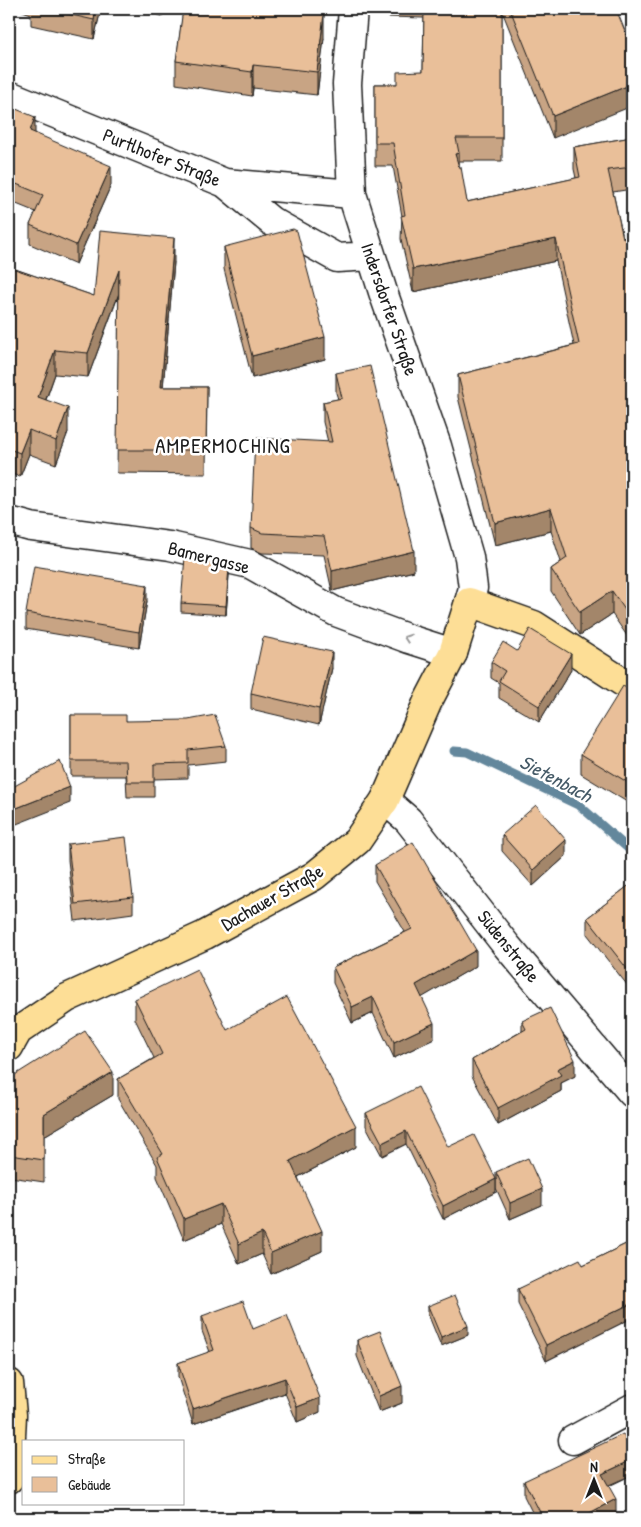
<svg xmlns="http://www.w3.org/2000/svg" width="641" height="1527" font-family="'Patrick Hand',sans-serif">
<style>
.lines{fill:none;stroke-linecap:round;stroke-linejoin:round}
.stream{stroke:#63879c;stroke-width:9}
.minor-casing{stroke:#1c1c1c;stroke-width:31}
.major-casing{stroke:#1c1c1c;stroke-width:31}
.minor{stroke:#fff;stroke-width:28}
.major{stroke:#fdde96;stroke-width:28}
.wall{fill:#c8a484;stroke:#1c1c1c}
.shaded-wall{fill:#a3866b;stroke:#1c1c1c}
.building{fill:#e9bf99;stroke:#1c1c1c}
.oneway{stroke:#999}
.labels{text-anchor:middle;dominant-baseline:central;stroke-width:5;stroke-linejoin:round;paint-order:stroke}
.street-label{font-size:19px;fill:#1c1c1c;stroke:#fff}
.water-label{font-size:20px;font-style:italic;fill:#455a67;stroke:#fff}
.quarter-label{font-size:21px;letter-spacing:1px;fill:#1c1c1c;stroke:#fff}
</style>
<rect width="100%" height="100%" fill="#fff"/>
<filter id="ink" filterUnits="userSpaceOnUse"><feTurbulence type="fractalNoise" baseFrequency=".02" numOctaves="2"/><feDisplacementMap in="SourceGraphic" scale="10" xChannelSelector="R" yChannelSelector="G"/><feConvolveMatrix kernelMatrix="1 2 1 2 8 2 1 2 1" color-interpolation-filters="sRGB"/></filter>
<g filter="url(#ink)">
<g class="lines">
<!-- stream -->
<path class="stream" d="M 454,751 L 467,752 L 580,806 L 632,852"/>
<!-- minor casing -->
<g class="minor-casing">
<path id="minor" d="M 353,9 L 347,84 L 352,194 L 383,292 L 437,446 L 469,557 L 473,588 L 469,602
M 9,95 L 225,183 L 352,194
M 225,183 L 271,221 L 337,258 L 371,256
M 9,521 L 31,527 L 170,546 L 250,564 L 336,612 L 409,639 L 453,653
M 385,800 L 408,820 L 506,945 L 632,1093
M 573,1440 L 632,1408"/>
</g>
<!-- major casing -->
<g class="major-casing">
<path id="major" d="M 9,1047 L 18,1031 L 67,998 L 205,935 L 314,876 L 357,841 L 385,800 L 428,701 L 453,653 L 469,602 L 534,625 L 632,688
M 9,1383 L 12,1415 L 9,1479"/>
</g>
<!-- minor -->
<use href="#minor" class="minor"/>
<!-- major -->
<use href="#major" class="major"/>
</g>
<!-- wall -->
<path class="wall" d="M 17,9 L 101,9 L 94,39 L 31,25 L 31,14 Z
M 148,9 L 293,9 L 293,11 L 324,38 L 317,95 L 253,88 L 252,96 L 176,84 L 176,61 L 183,12 L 164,9 L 162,16 L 148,12 Z
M 388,9 L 616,9 L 553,138 L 502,11 L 502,161 L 459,161 L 459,166 L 467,202 L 576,178 L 574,169 L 574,147 L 632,137 L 632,189 L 613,192 L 623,238 L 632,236 L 632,643 L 612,614 L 580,635 L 551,591 L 551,569 L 561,562 L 551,531 L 495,545 L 458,397 L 458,375 L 574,345 L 556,261 L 413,292 L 401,239 L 402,216 L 393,166 L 375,166 L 375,84 L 397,84 L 423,71 L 424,18 L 388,17 Z
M 9,106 L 35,133 L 111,185 L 76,264 L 30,244 L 30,225 L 36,212 L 9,201 Z
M 224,247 L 325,359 L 252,378 L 224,269 Z
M 174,262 L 163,387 L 207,387 L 206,474 L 117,473 L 119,294 L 88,377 L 55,374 L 46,400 L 68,432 L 56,464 L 29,454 L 20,477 L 9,473 L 9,267 L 94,296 Z
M 336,373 L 414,571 L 332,591 L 324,555 L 262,553 L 251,548 L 251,528 L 328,442 L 323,422 L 323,402 L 338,399 L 336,393 Z
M 229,575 L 226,615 L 181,612 L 181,603 Z
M 147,601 L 139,648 L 26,629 L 26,613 Z
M 491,662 L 571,670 L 539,722 L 499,698 L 499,683 L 491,678 Z
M 332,668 L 319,725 L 251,709 L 251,693 Z
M 632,691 L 632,805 L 581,774 L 581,754 Z
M 71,715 L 126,721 L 226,746 L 226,761 L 188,765 L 188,778 L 154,779 L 154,797 L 127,797 L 126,776 L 71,776 Z
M 502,835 L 566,856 L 533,886 L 502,851 Z
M 68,844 L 133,897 L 133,913 L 75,921 L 68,860 Z
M 375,865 L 476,966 L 422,997 L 434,1039 L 394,1058 L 373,1013 L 352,1023 L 333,983 L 333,967 L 405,932 L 375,881 Z
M 632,883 L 632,991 L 587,934 L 587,918 Z
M 135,999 L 227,1030 L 356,1147 L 298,1177 L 322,1251 L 271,1274 L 262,1254 L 239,1264 L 221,1224 L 184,1240 L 157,1177 L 157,1165 L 118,1099 L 118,1079 L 154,1058 L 135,1019 Z
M 522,1021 L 575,1076 L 561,1083 L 561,1091 L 498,1125 L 472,1076 L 472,1060 L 522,1031 Z
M 10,1078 L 113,1095 L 44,1136 L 44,1182 L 10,1177 Z
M 366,1113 L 448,1147 L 496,1192 L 443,1219 L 406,1144 L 382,1156 L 366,1126 Z
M 496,1172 L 542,1205 L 510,1219 L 496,1188 Z
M 632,1241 L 632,1318 L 546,1361 L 518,1304 L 518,1289 L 583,1265 Z
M 428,1306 L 468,1335 L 441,1346 L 428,1314 Z
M 202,1316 L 253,1329 L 320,1412 L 297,1422 L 285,1393 L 193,1424 L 178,1377 L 178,1363 L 210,1352 L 202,1331 Z
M 357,1340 L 402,1403 L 379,1412 L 357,1356 Z
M 632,1454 L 632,1475 L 609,1486 L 616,1514 L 608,1518 L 535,1518 L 524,1496 L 524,1481 Z"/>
<!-- shaded-wall -->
<path class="shaded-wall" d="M 96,9 L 101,9 L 94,39 L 94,20 Z
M 162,9 L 164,9 L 162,16 Z
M 324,14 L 324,38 L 317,95 L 317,72 Z
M 253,65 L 253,88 L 252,96 L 252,72 Z
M 632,84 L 632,106 L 553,138 L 553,116 Z
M 35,117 L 35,136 L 30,131 Z
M 459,153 L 459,175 L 455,154 Z
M 111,166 L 111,185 L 76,264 L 76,245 Z
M 174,238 L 174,262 L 161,411 L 161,387 Z
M 556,239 L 556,261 L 413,292 L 413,269 Z
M 119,270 L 119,293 L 88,377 L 88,353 Z
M 325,337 L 325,359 L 252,378 L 252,356 Z
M 55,350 L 55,374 L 38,421 L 38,397 Z
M 68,408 L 68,432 L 56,464 L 56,441 Z
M 29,430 L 29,454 L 20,477 L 20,453 Z
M 632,505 L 632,528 L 626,507 Z
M 551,508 L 551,531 L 495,545 L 495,523 Z
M 414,551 L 414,571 L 332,591 L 332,571 Z
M 229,567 L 229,575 L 226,615 L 226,606 Z
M 147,585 L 147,601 L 139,648 L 139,632 Z
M 612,591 L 612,614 L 580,635 L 580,612 Z
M 332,652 L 332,668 L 319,725 L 319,709 Z
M 571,654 L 571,670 L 539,722 L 539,706 Z
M 70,787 L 70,803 L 9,827 L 9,811 Z
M 566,840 L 566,856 L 533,886 L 533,870 Z
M 476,950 L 476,966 L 416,1001 L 416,985 Z
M 373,997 L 373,1013 L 352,1023 L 352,1007 Z
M 434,1023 L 434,1039 L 394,1058 L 394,1042 Z
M 575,1060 L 575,1076 L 561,1083 L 561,1091 L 498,1125 L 498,1108 L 557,1069 Z
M 113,1072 L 113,1095 L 44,1136 L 44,1114 Z
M 356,1126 L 356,1147 L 290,1181 L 290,1161 Z
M 406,1131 L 406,1144 L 382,1156 L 382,1143 Z
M 496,1179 L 496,1192 L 443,1219 L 443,1206 Z
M 542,1189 L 542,1205 L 510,1219 L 510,1203 Z
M 221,1204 L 221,1224 L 184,1240 L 184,1219 Z
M 322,1231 L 322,1251 L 271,1274 L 271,1253 Z
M 262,1233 L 262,1254 L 239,1264 L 239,1244 Z
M 632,1303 L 632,1318 L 546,1361 L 546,1345 Z
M 468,1326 L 468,1335 L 441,1346 L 441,1337 Z
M 285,1378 L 285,1393 L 193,1424 L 193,1409 Z
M 402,1386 L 402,1403 L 379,1412 L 379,1396 Z
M 320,1398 L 320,1412 L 297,1422 L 297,1407 Z
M 632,1460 L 632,1475 L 602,1488 L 602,1474 Z
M 616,1499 L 616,1514 L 608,1518 L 580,1518 Z"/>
<!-- building -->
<path class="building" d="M 45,9 L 96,9 L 94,20 Z
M 183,9 L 292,9 L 292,11 L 324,14 L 317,72 L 253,65 L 252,72 L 176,61 Z
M 424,9 L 502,9 L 502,138 L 456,138 L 459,153 L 455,154 L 459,167 L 461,167 L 467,202 L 580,177 L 574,147 L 632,137 L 632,167 L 608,170 L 623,238 L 632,236 L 632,505 L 626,507 L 632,517 L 632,620 L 612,591 L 580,612 L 551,569 L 567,558 L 551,508 L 495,523 L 458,375 L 579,344 L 556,239 L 413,269 L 401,216 L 405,215 L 393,143 L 375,143 L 375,84 L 397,84 L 397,72 L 423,71 Z
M 510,9 L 616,9 L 632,48 L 632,84 L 553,116 Z
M 9,106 L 35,117 L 30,131 L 111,166 L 76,245 L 30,225 L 43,195 L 9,181 Z
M 293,229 L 297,231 L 325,337 L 252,356 L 224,247 Z
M 100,231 L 174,238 L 161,387 L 207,387 L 206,450 L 117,450 L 119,270 L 88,353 L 55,350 L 38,397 L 68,408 L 56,441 L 29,430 L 20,453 L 9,449 L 9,267 L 94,296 Z
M 370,366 L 414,551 L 332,571 L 324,536 L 262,533 L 251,528 L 255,438 L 332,442 L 323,402 L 342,398 L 336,373 Z
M 185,557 L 229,567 L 226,606 L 181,603 Z
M 34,566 L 147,585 L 139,632 L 26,613 Z
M 530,629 L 571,654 L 539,706 L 499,681 L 505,671 L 491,662 L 503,642 L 517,651 Z
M 263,637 L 332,652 L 319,709 L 251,693 Z
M 623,686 L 632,691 L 632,785 L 581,754 Z
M 71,715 L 126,715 L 126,721 L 188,720 L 215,715 L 226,746 L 188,750 L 188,763 L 154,764 L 154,782 L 127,782 L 126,761 L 71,761 Z
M 60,761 L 70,787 L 9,811 L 9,789 Z
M 536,805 L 566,840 L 533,870 L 502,835 Z
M 126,837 L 133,897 L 75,904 L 68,844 Z
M 413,842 L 476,950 L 416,985 L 434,1023 L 394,1042 L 373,997 L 352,1007 L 333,967 L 412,929 L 375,865 Z
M 632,883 L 632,975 L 587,918 Z
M 197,969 L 227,1030 L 287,997 L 356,1126 L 290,1161 L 322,1231 L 271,1253 L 262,1233 L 239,1244 L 221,1204 L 184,1219 L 157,1157 L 163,1154 L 118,1079 L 162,1054 L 135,999 Z
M 550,1008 L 575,1060 L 557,1069 L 561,1075 L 498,1108 L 472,1060 L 526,1029 L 522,1021 Z
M 85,1031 L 113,1072 L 44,1114 L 44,1160 L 10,1155 L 10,1078 Z
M 418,1087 L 448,1147 L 474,1135 L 496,1179 L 443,1206 L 406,1131 L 382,1143 L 366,1113 Z
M 528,1158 L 542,1189 L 510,1203 L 496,1172 Z
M 632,1241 L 632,1303 L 546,1345 L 518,1289 L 580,1259 L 583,1265 Z
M 455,1295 L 468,1326 L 441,1337 L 428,1306 Z
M 243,1301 L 253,1329 L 287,1315 L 320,1398 L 297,1407 L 285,1378 L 193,1409 L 178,1363 L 214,1350 L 202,1316 Z
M 380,1331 L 402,1386 L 379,1396 L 357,1340 Z
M 623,1434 L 632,1454 L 632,1460 L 602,1474 L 616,1499 L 580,1518 L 543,1518 L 524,1481 Z"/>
<!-- one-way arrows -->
<defs><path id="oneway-chevron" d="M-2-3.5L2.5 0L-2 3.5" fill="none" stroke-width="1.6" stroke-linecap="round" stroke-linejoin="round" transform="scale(1.25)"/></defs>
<use class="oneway" href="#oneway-chevron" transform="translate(407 638) rotate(-161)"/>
</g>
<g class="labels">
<!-- street labels -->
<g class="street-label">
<text transform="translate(162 157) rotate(22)">Purtlhofer Straße</text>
<text transform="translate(390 309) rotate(71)">Indersdorfer Straße</text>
<text transform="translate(209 557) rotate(14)">Bamergasse</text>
<text transform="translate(272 897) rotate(-30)">Dachauer Straße</text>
<text transform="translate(509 946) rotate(51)">Südenstraße</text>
</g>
<!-- water labels -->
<g class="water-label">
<text transform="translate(556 778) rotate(28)">Sietenbach</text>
</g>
<!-- quarter labels -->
<g class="quarter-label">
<text x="223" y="445">AMPERMOCHING</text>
</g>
</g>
<!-- margin -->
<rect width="641" height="1527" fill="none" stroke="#fff" stroke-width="30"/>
<rect x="15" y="15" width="611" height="1497" fill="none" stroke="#1c1c1c" stroke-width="2" filter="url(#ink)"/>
<!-- legend -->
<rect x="22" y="1440" width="162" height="65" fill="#ffffff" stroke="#a4a4a4"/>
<rect x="32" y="1456" width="25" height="8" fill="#fdde96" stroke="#a4a4a4"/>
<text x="68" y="1464" font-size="15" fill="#1c1c1c">Straße</text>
<rect x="32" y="1477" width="25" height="15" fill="#e9bf99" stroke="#a4a4a4"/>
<text x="68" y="1490" font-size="15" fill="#1c1c1c">Gebäude</text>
<!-- north arrow -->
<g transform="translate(594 1480)" stroke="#ffffff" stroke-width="4" paint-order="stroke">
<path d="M0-4L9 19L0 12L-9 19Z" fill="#1c1c1c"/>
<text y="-8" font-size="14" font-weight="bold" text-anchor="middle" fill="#1c1c1c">N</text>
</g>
</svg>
